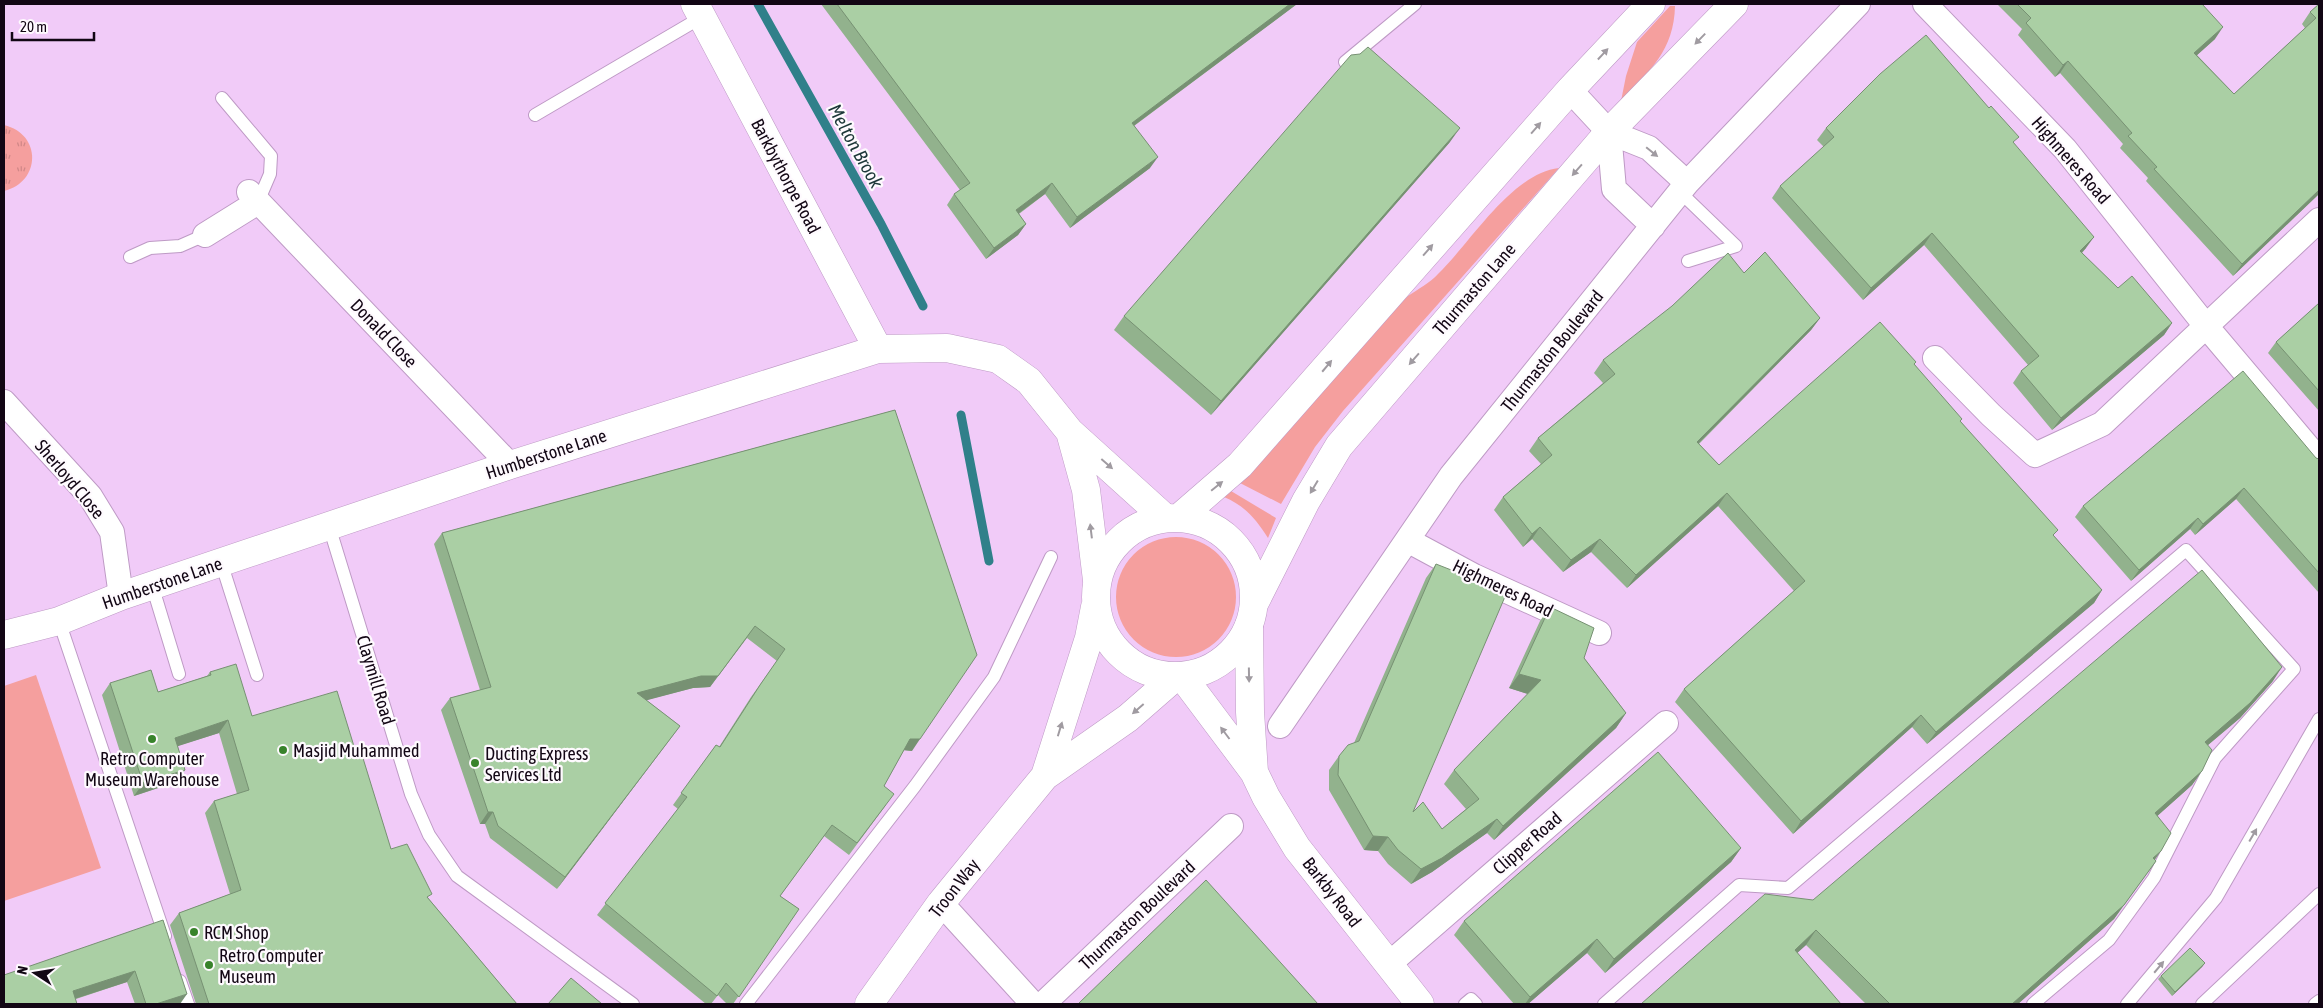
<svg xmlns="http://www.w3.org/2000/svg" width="2323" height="1008" font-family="'Asap Condensed',sans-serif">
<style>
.grass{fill:#f59f9e}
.park{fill:url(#park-tufts)}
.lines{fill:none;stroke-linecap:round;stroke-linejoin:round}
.stream{stroke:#30808a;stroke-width:9}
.lane-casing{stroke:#be9ac5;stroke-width:14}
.street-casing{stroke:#be9ac5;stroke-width:26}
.secondary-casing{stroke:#be9ac5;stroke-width:29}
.highway-casing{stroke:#be9ac5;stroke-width:29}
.lane{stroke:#fff;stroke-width:12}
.street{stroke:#fff;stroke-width:24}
.secondary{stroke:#fff;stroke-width:28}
.highway{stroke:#fff;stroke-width:28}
.wall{fill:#92b28d}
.shaded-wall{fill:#779173}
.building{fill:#aacfa4;stroke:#779173}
.oneway{fill:#a09ba1}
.poi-dot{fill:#38832b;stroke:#fefafe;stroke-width:2}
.labels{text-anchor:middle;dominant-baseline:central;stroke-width:4.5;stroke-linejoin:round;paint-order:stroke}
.street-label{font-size:18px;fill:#120614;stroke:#fefafe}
.poi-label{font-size:18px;fill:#120614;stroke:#fefafe;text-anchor:start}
.water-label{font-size:19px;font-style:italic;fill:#1d3739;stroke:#fefafe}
</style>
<defs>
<pattern id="park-tufts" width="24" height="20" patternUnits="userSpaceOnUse" patternTransform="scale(1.25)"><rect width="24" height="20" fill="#f59f9e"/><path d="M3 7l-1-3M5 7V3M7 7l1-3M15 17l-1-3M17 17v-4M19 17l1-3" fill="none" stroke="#d18787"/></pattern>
</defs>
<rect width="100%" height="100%" fill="#f1cbf8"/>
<!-- grass -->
<path class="grass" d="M 1670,6 L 1675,6 C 1674,50 1650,71 1621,101 L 1626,76 L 1637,42 Z
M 1559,168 L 1343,411 L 1315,447 L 1281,504 L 1240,483 L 1388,314 C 1394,308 1401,302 1408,296 C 1418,289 1430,283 1438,274 C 1472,241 1511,174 1559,168 Z
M 1231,491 L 1276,518 L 1268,538 C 1256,519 1245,506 1224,497 Z
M1116 597a60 60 0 1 1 120 0a60 60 0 1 1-120 0Z
M 36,675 L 101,868 L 4,901 L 4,686 Z"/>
<!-- park -->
<path class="park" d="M 4,125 C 42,134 41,182 4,191 Z"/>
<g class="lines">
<!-- stream -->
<path class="stream" d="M 758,4 L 881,224 L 923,306
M 961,415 L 989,561"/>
<!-- lane casing -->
<g class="lane-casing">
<path id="lane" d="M 1345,62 L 1415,4
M 222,98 L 271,156 L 270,174 L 258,202
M 535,115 L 702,17
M 1680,192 L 1736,246 L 1688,261
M 130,257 L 150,248 L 180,246 L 205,235
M 329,526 L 411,794 L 429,835 L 457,876 L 633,1004
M 221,562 L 257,675
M 152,585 L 179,674
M 59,621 L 165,936
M 180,981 L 188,1004
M 746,1004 L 915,786 L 994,677 L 1051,557
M 1465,1004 L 1471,999 L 1476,1004
M 1604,1004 L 1739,885 L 1788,888 L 2186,550 L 2294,669 L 2215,758 L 2154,878 L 2109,940 L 2033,1004
M 2127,1004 L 2216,898 L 2319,719
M 2202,1004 L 2319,894
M 2315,1004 L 2319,1001"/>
</g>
<!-- street casing -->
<g class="street-casing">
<path id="street" d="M 1925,4 L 2065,149 L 2206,326 L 2319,460
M 1570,90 L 1609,132 L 1649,148 L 1687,183
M 1609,132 L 1614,189 L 1653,226
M 249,192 L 510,465
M 205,235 L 258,202
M 1935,358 L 1991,415 L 2035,455 L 2102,424 L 2319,220
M 4,402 L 90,496 L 112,532 L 121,596
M 1409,541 L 1474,576 L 1599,633
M 1280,726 L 1451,476 L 1687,183 L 1858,4
M 941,903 L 1033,1004
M 1389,964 L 1666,723
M 1043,1004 L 1231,826"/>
</g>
<!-- secondary casing -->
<g class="secondary-casing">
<path id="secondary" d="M 695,4 L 878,349
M 1070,432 L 1086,490 L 1097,580
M 1249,626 L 1250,712 L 1254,772
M 4,635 L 59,621 L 121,596 L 510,465 L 878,349 L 947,348 L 998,359 L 1029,381 L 1070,432 L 1165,518
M 1182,676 L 1254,772 L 1266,797 L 1297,848 L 1420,1004"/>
</g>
<!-- highway casing -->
<g class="highway-casing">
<path id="highway" d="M 1180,517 L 1240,465 L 1570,90 L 1651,4
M1096 597a79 79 0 1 1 158 0a79 79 0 1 1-158 0Z
M 1254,604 L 1306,501 L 1339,446 L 1609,132 L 1734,4
M 1045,776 L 1089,638 L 1095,607
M 869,1004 L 941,903 L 1045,776 L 1128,718 L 1175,677"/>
</g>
<!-- lane -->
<use href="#lane" class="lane"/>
<!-- street -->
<use href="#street" class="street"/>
<!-- secondary -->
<use href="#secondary" class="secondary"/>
<!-- highway -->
<use href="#highway" class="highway"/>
</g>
<!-- wall -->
<path class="wall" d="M 821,4 L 1297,4 L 1134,126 L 1150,168 L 1070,228 L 1045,194 L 1019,214 L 1026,224 L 1018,235 L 986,259 L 947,205 L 954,194 L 960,190 Z
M 1997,4 L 2202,4 L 2215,39 L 2197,55 L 2234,94 L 2305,28 L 2302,24 L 2310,12 L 2319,4 L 2319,194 L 2233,276 L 2146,181 L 2148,178 L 2120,148 L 2123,144 L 2060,73 L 2055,77 L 2018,35 L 2022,29 Z
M 1826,128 L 2014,144 L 2086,248 L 2082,253 L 2118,288 L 2172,323 L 2164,335 L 2052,430 L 2013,383 L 2021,371 L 2028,365 L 1924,245 L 1863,300 L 1772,198 L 1780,186 L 1824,147 L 1817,140 Z
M 1450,142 L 1211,415 L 1114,330 L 1124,316 Z
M 1744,273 L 1820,318 L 1811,330 L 1699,444 L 1719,465 L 1914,364 L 2054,536 L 2102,590 L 2094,603 L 1927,744 L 1912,727 L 1793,834 L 1675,702 L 1684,689 L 1794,591 L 1718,506 L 1627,588 L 1591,552 L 1563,572 L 1532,539 L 1523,547 L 1494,510 L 1503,497 L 1541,464 L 1529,451 L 1538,438 L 1603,383 L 1594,373 L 1603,360 Z
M 2319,303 L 2319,411 L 2268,353 L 2276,342 Z
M 895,410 L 912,751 L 904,750 L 884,786 L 886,805 L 849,855 L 824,836 L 780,896 L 799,909 L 733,1004 L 727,1004 L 718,995 L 711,1004 L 706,1004 L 597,915 L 678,809 L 673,805 L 716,745 L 719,747 L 751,697 L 777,661 L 747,638 L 710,687 L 693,688 L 646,700 L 680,726 L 557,889 L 490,838 L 485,824 L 480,824 L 441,710 L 450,698 L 480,690 L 434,544 L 442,533 Z
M 2316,458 L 2319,459 L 2319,593 L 2236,499 L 2195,535 L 2190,529 L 2131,581 L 2075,517 L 2083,506 Z
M 1436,564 L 1413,812 L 1442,829 L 1466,809 L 1444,784 L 1454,770 L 1528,694 L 1509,688 L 1540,621 L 1550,607 L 1584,658 L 1626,713 L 1616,728 L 1494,840 L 1487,833 L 1432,872 L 1411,884 L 1388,864 L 1378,851 L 1364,850 L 1329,790 L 1329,770 L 1339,756 L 1354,743 L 1426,578 Z
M 210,672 L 252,716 L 357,756 L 391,849 L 429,899 L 517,1004 L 196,1004 L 170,925 L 179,913 L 230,894 L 205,813 L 214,801 L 237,794 L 219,733 L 177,746 L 185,770 L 176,782 L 134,796 L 102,695 L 110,683 L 158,692 L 207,676 Z
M 2273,681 L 2240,718 L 2208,745 L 2202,771 L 2192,785 L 2157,816 L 2155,860 L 2114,919 L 2018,1004 L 1866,1004 L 1806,945 L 1797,953 L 1641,1004 L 1813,900 Z
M 1741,848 L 1731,862 L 1605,973 L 1587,953 L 1528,1004 L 1514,1004 L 1454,935 L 1464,921 Z
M 163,920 L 180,1004 L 135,1004 L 127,982 L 76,999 L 4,1004 Z
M 2205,963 L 2202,967 L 2172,996 L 2158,979 L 2161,976 Z"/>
<!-- shaded-wall -->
<path class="shaded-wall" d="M 1290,4 L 1297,4 L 1124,133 L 1132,123 Z
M 2223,27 L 2215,39 L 2186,65 L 2194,53 Z
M 2068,61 L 2060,73 L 2055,77 L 2063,65 Z
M 1460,128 L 1450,142 L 1211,415 L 1221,401 Z
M 1158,157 L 1150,168 L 1070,228 L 1077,217 Z
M 1052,183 L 1045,194 L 1008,221 L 1016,210 Z
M 2319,190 L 2319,194 L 2233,276 L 2242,264 Z
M 1026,224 L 1018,235 L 986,259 L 994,248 Z
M 1932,233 L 1924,245 L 1863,300 L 1871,288 Z
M 2094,237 L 2086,248 L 2072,263 L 2080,251 Z
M 1820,318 L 1811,330 L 1688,454 L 1697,442 Z
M 2172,323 L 2164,335 L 2052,430 L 2061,418 Z
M 2244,488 L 2236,499 L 2195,535 L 2203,524 Z
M 1727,493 L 1718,506 L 1627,588 L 1636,575 Z
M 2198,518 L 2190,529 L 2131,581 L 2139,570 Z
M 1540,527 L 1532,539 L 1523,547 L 1532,534 Z
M 1600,539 L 1591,552 L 1563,572 L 1571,560 Z
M 2102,590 L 2094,603 L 1927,744 L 1936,732 Z
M 755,626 L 710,687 L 693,688 L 629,705 L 637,693 Z
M 2282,667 L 2273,681 L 2240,718 L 2195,756 L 2205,742 Z
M 1519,674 L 1541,680 L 1531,695 L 1509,688 Z
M 1626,713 L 1616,728 L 1494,840 L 1503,826 Z
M 1921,715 L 1912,727 L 1793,834 L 1801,821 Z
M 228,720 L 219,733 L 166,750 L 175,738 Z
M 680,726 L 671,738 L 557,889 L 565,877 Z
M 910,739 L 920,739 L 912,751 L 902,750 Z
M 185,770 L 176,782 L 134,796 L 143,783 Z
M 2202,771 L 2192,785 L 2145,827 L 2155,813 Z
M 488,812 L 493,812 L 485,824 L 480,824 Z
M 1497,819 L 1487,833 L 1432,872 L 1411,884 L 1421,869 Z
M 1373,836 L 1388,837 L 1378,851 L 1364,850 Z
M 1741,848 L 1731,862 L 1605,973 L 1614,959 Z
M 2161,851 L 2151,865 L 2153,858 Z
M 2156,861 L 2114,919 L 2018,1004 L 2012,1004 Z
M 1816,930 L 1806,945 L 1785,964 L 1795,950 Z
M 1597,939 L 1587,953 L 1528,1004 L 1525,1004 L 1530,997 Z
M 2205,963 L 2202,967 L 2172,996 L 2175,992 Z
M 135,971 L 127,982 L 65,1002 L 73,991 Z
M 187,994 L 180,1004 L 156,1004 Z"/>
<!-- building -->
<path class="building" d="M 837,4 L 1290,4 L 1132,123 L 1158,157 L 1077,217 L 1052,183 L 1016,210 L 1026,224 L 994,248 L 954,194 L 970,183 Z
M 2017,4 L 2202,4 L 2223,27 L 2194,53 L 2234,94 L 2316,18 L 2310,12 L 2319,4 L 2319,190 L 2242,264 L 2154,169 L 2157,167 L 2128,136 L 2132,133 L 2068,61 L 2063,65 L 2026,23 L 2031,18 Z
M 1926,35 L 1989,108 L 1991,106 L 2019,137 L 2013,142 L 2094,237 L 2080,251 L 2118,288 L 2132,276 L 2172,323 L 2061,418 L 2021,371 L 2039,356 L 1932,233 L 1871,288 L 1780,186 L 1834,137 L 1826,128 L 1880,74 Z
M 1368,47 L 1460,128 L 1221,401 L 1124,316 L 1351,55 L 1360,54 Z
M 1765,252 L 1820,318 L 1697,442 L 1719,465 L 1880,322 L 1916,362 L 1914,364 L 1962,419 L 1960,421 L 2058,530 L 2053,535 L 2102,590 L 1936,732 L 1921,715 L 1801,821 L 1684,689 L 1805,581 L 1727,493 L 1636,575 L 1600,539 L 1571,560 L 1540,527 L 1532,534 L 1503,497 L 1552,455 L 1538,438 L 1615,374 L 1603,360 L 1672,306 L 1728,253 L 1744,273 Z
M 2319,303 L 2319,391 L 2276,342 Z
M 2243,371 L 2316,458 L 2319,459 L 2319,573 L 2244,488 L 2203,524 L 2198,518 L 2139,570 L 2083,506 Z
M 895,410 L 977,655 L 920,739 L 910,739 L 884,786 L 894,794 L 857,843 L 832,825 L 780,896 L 799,909 L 739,997 L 726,983 L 717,996 L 605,903 L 687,797 L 681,793 L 716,745 L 720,747 L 760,685 L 785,649 L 755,626 L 718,676 L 701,676 L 637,693 L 680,726 L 565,877 L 498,826 L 493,812 L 488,812 L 450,698 L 491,687 L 442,533 Z
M 1436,564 L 1507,592 L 1413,812 L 1423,802 L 1442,829 L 1479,799 L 1454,770 L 1541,680 L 1519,674 L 1550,607 L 1594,628 L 1584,658 L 1626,713 L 1503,826 L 1497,819 L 1442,858 L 1421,869 L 1398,850 L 1388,837 L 1373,836 L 1338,775 L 1339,756 L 1348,745 L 1359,741 Z
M 2202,570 L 2282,667 L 2250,703 L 2205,742 L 2212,750 L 2202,771 L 2155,813 L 2171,833 L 2161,851 L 2153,858 L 2156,861 L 2124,905 L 2012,1004 L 1890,1004 L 1816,930 L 1795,950 L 1841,1004 L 1641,1004 L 1765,894 L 1813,900 Z
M 236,664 L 252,716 L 337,691 L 357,756 L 362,755 L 391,849 L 407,844 L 432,894 L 427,897 L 517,1004 L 209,1004 L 179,913 L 241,890 L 214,801 L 249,790 L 228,720 L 175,738 L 185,770 L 143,783 L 110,683 L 151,670 L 158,692 L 211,675 L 210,672 Z
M 1658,752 L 1741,848 L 1614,959 L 1597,939 L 1530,997 L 1464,921 Z
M 1206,880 L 1318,1004 L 1078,1004 Z
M 163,920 L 187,994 L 156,1004 L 146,1004 L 135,971 L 73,991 L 77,1004 L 4,1004 L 4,975 Z
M 2190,948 L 2205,963 L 2175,992 L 2161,976 Z
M 571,978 L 602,1004 L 548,1004 Z"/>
<!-- one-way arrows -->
<defs><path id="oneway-solid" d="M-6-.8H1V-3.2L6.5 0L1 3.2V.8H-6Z" transform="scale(1.25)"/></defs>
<g class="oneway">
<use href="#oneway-solid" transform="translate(1700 39) rotate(134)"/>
<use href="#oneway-solid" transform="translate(1603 54) rotate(-47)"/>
<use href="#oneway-solid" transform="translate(1536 128) rotate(-49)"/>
<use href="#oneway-solid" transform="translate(1652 152) rotate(39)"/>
<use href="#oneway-solid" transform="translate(1577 170) rotate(131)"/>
<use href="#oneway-solid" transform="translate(1428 250) rotate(-49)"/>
<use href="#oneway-solid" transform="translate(1414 359) rotate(131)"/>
<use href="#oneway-solid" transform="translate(1327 366) rotate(-50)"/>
<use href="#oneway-solid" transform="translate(1107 464) rotate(41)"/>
<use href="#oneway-solid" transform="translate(1217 486) rotate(-39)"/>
<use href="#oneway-solid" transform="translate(1314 487) rotate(121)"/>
<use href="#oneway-solid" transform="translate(1091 531) rotate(-97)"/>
<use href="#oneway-solid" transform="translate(1249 675) rotate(89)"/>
<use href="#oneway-solid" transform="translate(1138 709) rotate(139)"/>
<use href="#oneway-solid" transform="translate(1060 729) rotate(-73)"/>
<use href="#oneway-solid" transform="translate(1225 733) rotate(-127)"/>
<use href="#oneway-solid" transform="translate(2253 835) rotate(-60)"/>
<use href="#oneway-solid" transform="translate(2159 967) rotate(-50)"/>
</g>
<!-- markers -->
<g class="poi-dot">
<circle cx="152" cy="739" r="5"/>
<circle cx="283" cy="750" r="5"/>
<circle cx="475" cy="763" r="5"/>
<circle cx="194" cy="932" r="5"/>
<circle cx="209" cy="965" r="5"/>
</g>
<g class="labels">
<!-- street labels -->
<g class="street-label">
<text transform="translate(2071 160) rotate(49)">Highmeres Road</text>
<text transform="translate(786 176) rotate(62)">Barkbythorpe Road</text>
<text transform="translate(1474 289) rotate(-49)">Thurmaston Lane</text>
<text transform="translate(384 333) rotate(46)">Donald Close</text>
<text transform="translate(1552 351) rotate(-51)">Thurmaston Boulevard</text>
<text transform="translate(546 454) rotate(-18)">Humberstone Lane</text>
<text transform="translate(70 479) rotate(50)">Sherloyd Close</text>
<text transform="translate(162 583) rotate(-19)">Humberstone Lane</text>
<text transform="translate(1503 588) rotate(26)">Highmeres Road</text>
<text transform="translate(376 680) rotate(73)">Claymill Road</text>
<text transform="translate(1527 843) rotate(-41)">Clipper Road</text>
<text transform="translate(954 888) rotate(-52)">Troon Way</text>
<text transform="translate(1332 892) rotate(52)">Barkby Road</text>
<text transform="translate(1137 915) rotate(-43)">Thurmaston Boulevard</text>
</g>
<!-- poi labels -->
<g class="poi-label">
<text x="293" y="750">Masjid Muhammed</text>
<text x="485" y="753">Ducting Express<tspan x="485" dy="21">Services Ltd</tspan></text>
<text x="152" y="758" text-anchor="middle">Retro Computer<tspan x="152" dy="21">Museum Warehouse</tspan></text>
<text x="204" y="932">RCM Shop</text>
<text x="219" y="955">Retro Computer<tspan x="219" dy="21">Museum</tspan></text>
</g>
<!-- water labels -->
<g class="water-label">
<text transform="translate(856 146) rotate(61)">Melton Brook</text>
</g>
</g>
<!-- border -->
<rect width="2323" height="1008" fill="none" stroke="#120614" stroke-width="10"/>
<!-- north arrow -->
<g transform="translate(35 973) rotate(282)" stroke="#fefafe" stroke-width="4" paint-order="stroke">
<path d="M0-4L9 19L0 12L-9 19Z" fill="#120614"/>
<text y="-8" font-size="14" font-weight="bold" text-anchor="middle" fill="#120614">N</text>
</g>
<!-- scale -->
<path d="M12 32v8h82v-8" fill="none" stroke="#120614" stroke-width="2.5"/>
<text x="20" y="32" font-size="15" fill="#120614" stroke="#fefafe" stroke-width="4" paint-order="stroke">20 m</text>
</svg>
